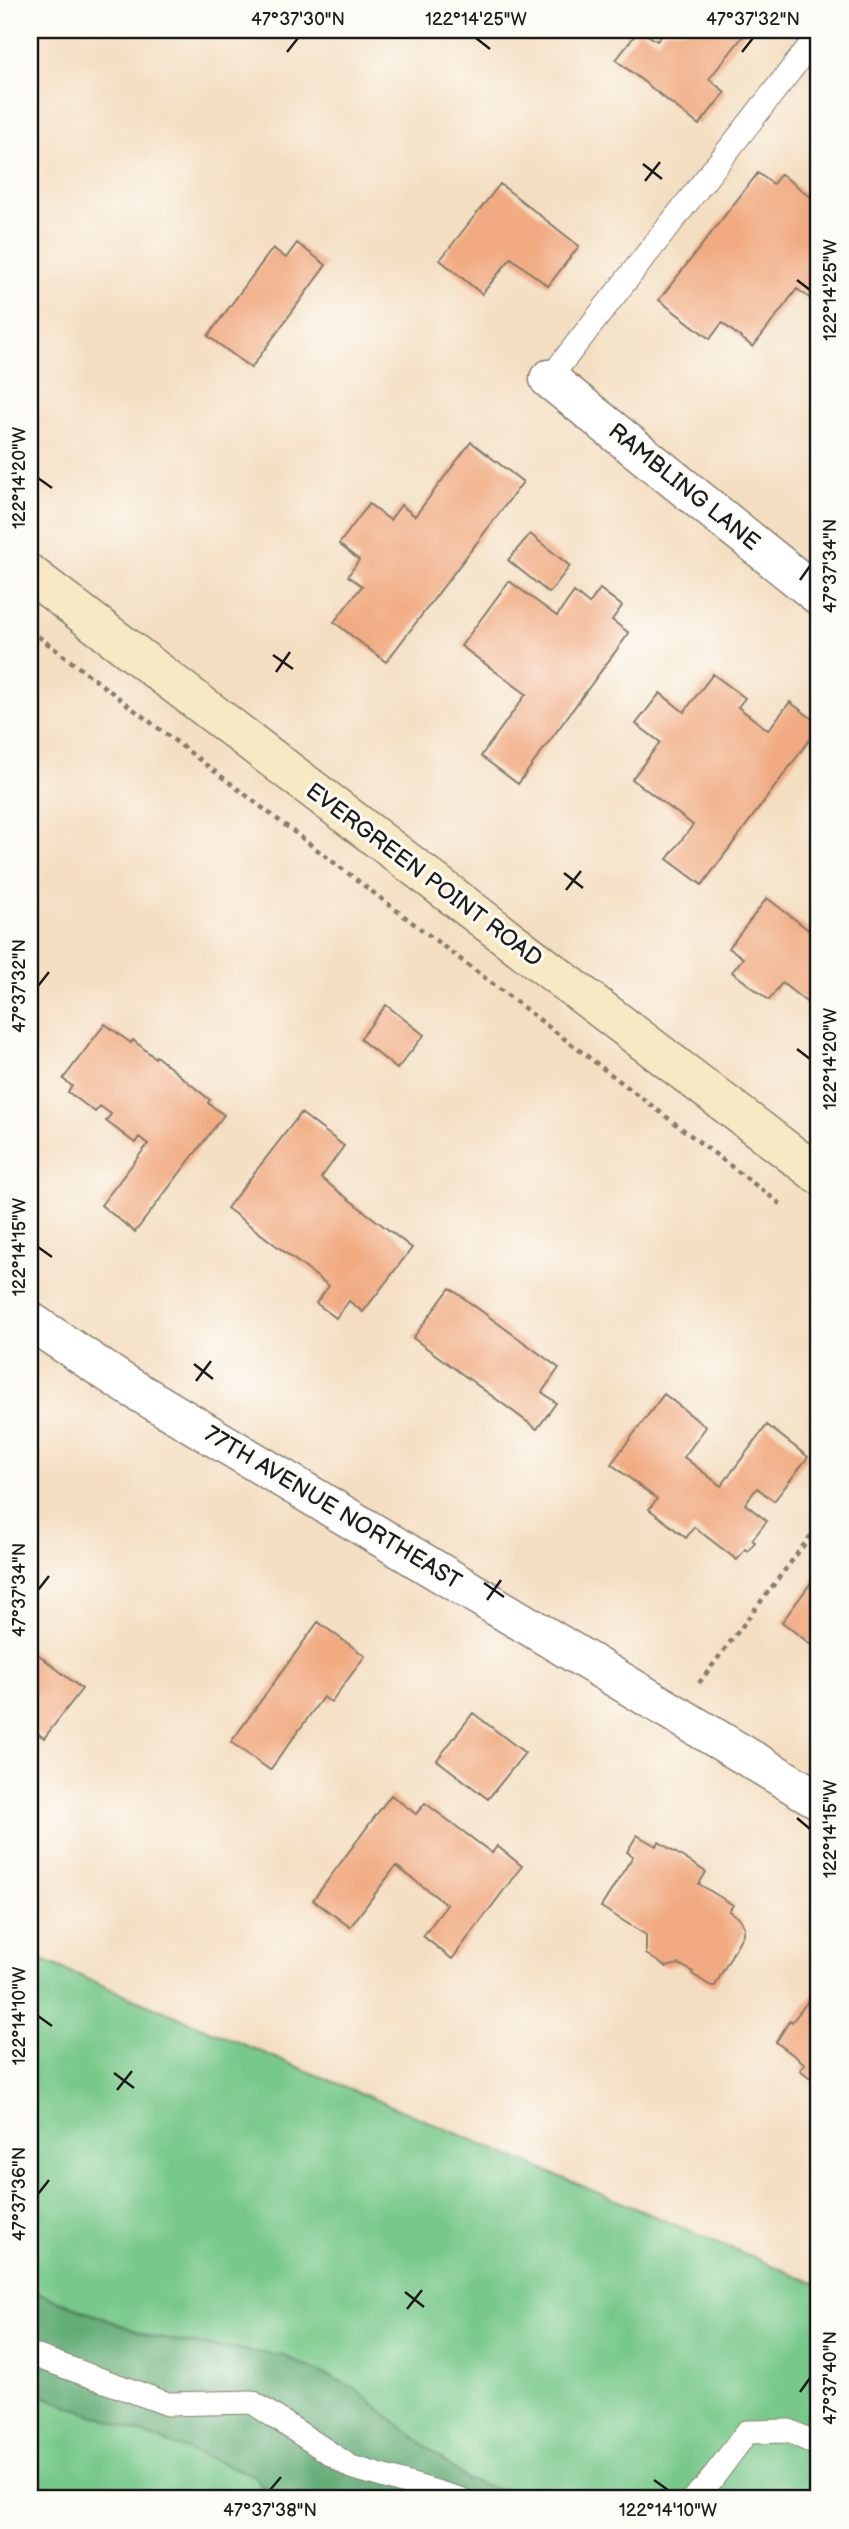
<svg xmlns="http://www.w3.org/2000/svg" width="849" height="2529" font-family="'Balsamiq Sans',sans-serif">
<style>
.green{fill:#77c889;stroke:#4a7252;stroke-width:2}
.forest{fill:#61ac75;stroke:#3e6448;stroke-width:2}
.building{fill:#f1aa81}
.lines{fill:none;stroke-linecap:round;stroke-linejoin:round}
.lane-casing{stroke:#887d6e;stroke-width:25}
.street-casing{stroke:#887d6e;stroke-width:41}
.secondary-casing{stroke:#887d6e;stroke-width:41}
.path{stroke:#887d6e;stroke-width:4.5;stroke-dasharray:5 5;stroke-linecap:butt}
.lane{stroke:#fff;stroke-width:23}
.street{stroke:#fff;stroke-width:38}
.secondary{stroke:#f6e9c3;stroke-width:38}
.ticks{fill:none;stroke:#1c1c1c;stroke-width:2.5}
.labels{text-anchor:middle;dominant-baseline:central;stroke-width:6;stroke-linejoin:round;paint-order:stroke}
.street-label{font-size:23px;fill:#1c1c1c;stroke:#fdfcf7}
.neatline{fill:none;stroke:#1c1c1c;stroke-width:2.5}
.ticks-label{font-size:18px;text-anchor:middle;fill:#1c1c1c}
</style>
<rect width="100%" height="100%" fill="#fdfcf7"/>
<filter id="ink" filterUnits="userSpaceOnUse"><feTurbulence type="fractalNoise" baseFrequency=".0143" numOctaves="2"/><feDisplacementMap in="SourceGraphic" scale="14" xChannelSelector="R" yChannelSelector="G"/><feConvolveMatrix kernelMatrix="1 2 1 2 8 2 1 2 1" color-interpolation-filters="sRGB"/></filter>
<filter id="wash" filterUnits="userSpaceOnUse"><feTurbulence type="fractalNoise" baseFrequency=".00686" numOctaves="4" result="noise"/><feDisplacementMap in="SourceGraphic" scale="28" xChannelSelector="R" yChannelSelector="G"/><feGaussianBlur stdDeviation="1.57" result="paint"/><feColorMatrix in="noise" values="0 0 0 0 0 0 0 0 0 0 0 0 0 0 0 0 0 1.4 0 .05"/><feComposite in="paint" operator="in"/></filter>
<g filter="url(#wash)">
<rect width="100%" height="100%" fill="#f4dec1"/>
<!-- green -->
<path class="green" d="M 30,1955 L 819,2285 L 819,2499 L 30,2499 Z"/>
<!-- forest -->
<path class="forest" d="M 30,2290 L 152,2337 L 284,2356 L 353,2387 L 466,2479 L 530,2499 L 271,2499 L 253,2475 L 30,2391 Z"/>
<g id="blocks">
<!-- building -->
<path class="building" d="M 639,30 L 657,41 L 666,30 L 748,30 L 709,79 L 725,92 L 699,125 L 616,60 Z
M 758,173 L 773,184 L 781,174 L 812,198 L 819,189 L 819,297 L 815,302 L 797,289 L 753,347 L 722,323 L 710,339 L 659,300 Z
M 500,184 L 579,246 L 548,286 L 511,258 L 482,294 L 440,260 Z
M 297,243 L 326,265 L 251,368 L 208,336 L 273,248 L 286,258 Z
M 471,442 L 523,482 L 386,662 L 334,622 L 362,586 L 348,576 L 359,560 L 339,544 L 369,504 L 390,520 L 401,505 L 415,516 Z
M 530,534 L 570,566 L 549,593 L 508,560 Z
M 509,581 L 557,616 L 574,592 L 589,604 L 600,589 L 622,606 L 612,620 L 629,633 L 518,784 L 481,756 L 526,694 L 461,646 Z
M 713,674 L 745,698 L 738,707 L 768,730 L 790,702 L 819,724 L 819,727 L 702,885 L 667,859 L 693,825 L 632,779 L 660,742 L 636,724 L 660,693 L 684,712 Z
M 767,898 L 819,938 L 819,1012 L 782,983 L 769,1000 L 732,972 L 743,958 L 729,948 Z
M 386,1005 L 424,1035 L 397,1069 L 360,1039 Z
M 105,1024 L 131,1043 L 133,1040 L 155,1058 L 156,1056 L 210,1100 L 208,1103 L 224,1115 L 135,1232 L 101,1205 L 148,1144 L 139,1137 L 135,1143 L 106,1121 L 111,1114 L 100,1106 L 95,1112 L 68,1092 L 72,1086 L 63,1079 Z
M 301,1113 L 344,1146 L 321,1178 L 412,1248 L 363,1312 L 349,1301 L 336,1318 L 316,1303 L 329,1286 L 227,1208 Z
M 450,1288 L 559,1368 L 542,1392 L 556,1403 L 537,1429 L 413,1338 Z
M 664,1394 L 706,1427 L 684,1457 L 721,1486 L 767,1425 L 808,1457 L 774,1501 L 757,1488 L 745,1504 L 767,1521 L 752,1540 L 755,1542 L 748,1551 L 745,1549 L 737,1560 L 694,1527 L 686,1538 L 649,1509 L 657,1499 L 611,1464 Z
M 819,1572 L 819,1638 L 813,1646 L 782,1622 Z
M 318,1622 L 365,1656 L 331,1702 L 323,1697 L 270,1770 L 231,1742 Z
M 30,1648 L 82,1689 L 44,1738 L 30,1727 Z
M 473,1713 L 525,1753 L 488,1799 L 437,1760 Z
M 391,1795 L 416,1814 L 425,1803 L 492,1853 L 497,1846 L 522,1866 L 452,1959 L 423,1936 L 447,1905 L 396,1866 L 350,1927 L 313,1900 Z
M 637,1835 L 656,1846 L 659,1842 L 706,1872 L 699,1884 L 733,1905 L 729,1911 L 740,1919 L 744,1927 L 743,1934 L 715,1986 L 711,1986 L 692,1974 L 693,1972 L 679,1964 L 666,1967 L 646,1954 L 646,1935 L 601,1907 L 633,1856 L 627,1852 Z
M 819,1987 L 819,2085 L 800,2070 L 805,2064 L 776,2042 L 790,2020 L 792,2022 Z"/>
</g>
</g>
<g filter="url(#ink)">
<use href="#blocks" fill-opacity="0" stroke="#887d6e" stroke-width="2"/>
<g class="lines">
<!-- lane casing -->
<g class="lane-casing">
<path id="lane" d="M 549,379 L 819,34
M 30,2354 L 168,2404 L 252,2402 L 351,2467 L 460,2499
M 693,2499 L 708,2484 L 747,2432 L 789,2431 L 819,2445"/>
</g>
<!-- street casing -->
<g class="street-casing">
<path id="street" d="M 549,379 L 819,596
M 30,1321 L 122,1382 L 819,1800"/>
</g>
<!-- secondary casing -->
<g class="secondary-casing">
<path id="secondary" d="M 30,574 L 819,1175"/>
</g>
<!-- path -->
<path class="path" d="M 30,630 L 783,1206
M 811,1227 L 819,1233
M 699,1683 L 819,1525"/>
<!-- lane -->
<use href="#lane" class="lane"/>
<!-- street -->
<use href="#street" class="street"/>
<!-- secondary -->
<use href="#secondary" class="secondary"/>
</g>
</g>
<!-- ticks -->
<path class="ticks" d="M 476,38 L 490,49M 287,52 L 298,38M 742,52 L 753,38M 643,164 L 662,179M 645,181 L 660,162M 797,280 L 810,290M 38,478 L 52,488M 800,580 L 810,566M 273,655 L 293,669M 276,672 L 290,652M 564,873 L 583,888M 566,890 L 581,871M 38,986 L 49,972M 797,1049 L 810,1059M 38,1247 L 52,1257M 194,1364 L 213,1379M 196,1381 L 211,1361M 484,1583 L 504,1597M 38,1590 L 49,1576M 487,1600 L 501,1580M 797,1818 L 810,1829M 38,2016 L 52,2026M 114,2073 L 134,2088M 117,2090 L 132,2071M 38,2194 L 49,2180M 405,2292 L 424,2307M 407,2309 L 422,2290M 800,2392 L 810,2378M 654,2480 L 668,2490M 270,2490 L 281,2477"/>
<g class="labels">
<!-- street labels -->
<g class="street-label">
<text transform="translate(684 487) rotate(39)">RAMBLING LANE</text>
<text transform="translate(424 875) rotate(37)">EVERGREEN POINT ROAD</text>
<text transform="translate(333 1508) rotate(31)">77TH AVENUE NORTHEAST</text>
</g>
</g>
<!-- margin -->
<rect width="849" height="2529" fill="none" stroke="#fdfcf7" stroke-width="77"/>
<rect x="38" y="38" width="772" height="2452" class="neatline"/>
<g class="ticks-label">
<text x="298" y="25">47°37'30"N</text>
<text x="476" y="25">122°14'25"W</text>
<text x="753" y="25">47°37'32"N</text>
<text transform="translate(830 290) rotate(-90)" y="6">122°14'25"W</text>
<text transform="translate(19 478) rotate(-90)" y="6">122°14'20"W</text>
<text transform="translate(830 566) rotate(-90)" y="6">47°37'34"N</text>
<text transform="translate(19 986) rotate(-90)" y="6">47°37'32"N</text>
<text transform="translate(830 1059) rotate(-90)" y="6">122°14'20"W</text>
<text transform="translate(19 1247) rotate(-90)" y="6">122°14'15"W</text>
<text transform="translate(19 1590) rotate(-90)" y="6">47°37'34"N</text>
<text transform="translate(830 1829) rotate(-90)" y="6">122°14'15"W</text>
<text transform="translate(19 2016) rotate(-90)" y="6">122°14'10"W</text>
<text transform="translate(19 2194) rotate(-90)" y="6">47°37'36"N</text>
<text transform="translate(830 2378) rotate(-90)" y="6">47°37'40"N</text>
<text x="270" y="2516">47°37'38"N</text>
<text x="668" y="2516">122°14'10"W</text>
</g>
</svg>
